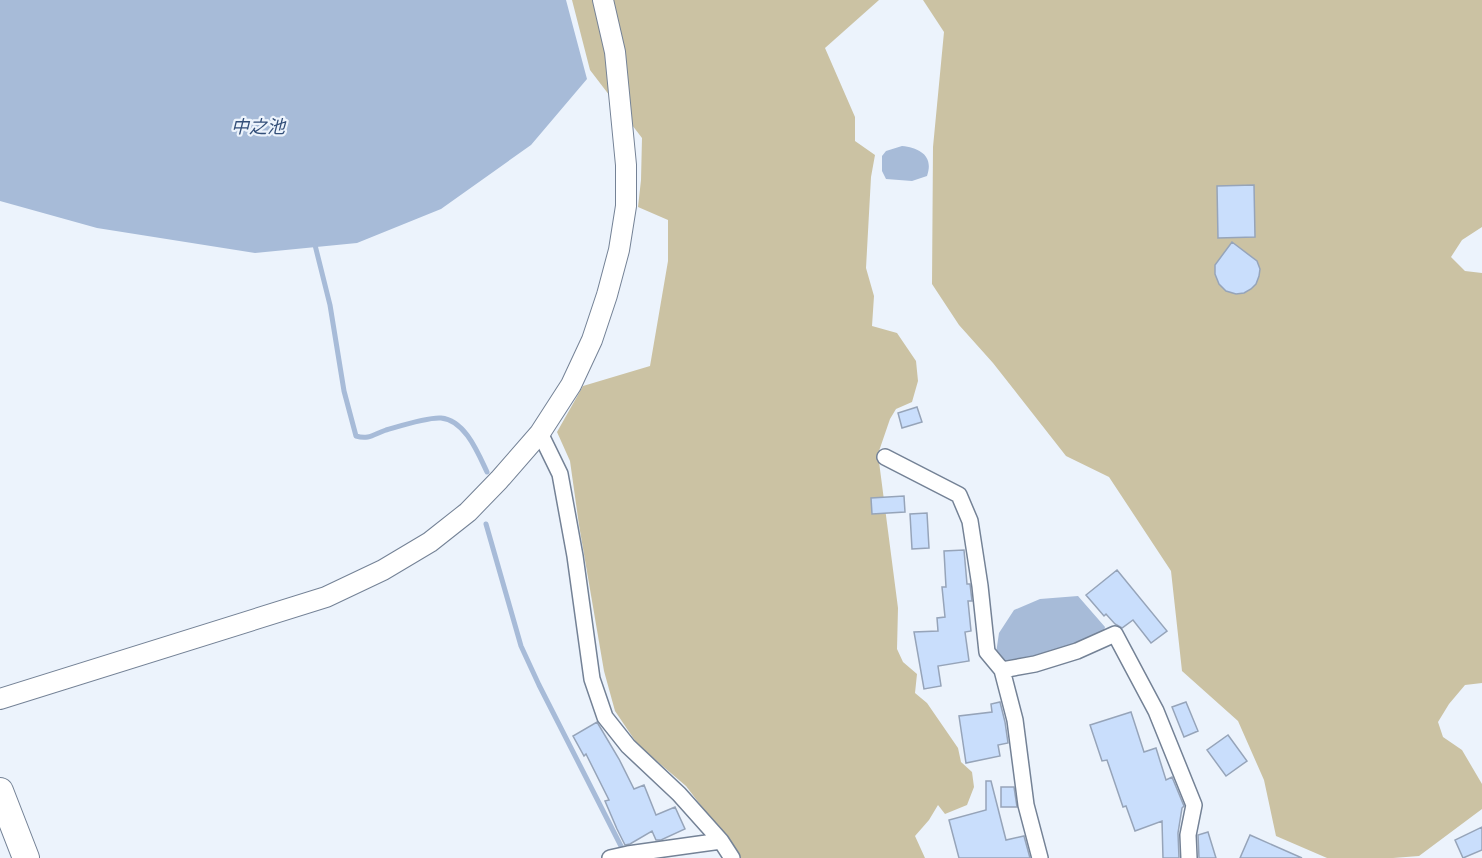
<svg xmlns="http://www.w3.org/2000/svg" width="1482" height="858" font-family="'Public Sans','Noto Sans JP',sans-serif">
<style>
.green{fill:#cbc2a3}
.water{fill:#a7bbd8}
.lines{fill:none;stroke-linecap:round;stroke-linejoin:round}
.stream{stroke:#a7bbd8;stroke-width:5}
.building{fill:#c9defc;stroke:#96a4b9;stroke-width:1.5}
.minor-casing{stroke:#748296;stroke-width:18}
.tertiary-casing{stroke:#748296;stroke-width:22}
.primary-casing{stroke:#748296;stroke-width:28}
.minor{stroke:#fff;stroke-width:15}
.tertiary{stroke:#fff;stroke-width:20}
.primary{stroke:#fff;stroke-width:26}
.labels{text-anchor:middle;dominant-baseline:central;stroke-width:4.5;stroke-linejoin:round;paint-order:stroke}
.water-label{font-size:18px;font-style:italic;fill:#334f79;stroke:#ecf3fc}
</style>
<rect width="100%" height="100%" fill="#ecf3fc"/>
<!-- green -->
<path class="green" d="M 572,0 L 879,0 L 825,48 L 855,117 L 855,141 L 875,155 L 871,177 L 866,268 L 874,296 L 872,326 L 897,333 L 916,361 L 918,381 L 912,402 L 896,409 L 890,419 L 878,454 L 898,608 L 897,649 L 903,662 L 917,674 L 915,693 L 927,703 L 958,748 L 961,762 L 972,772 L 974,787 L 967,805 L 945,814 L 938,805 L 929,820 L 915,836 L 925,858 L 741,858 L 686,786 L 638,745 L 615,711 L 604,671 L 579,525 L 570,461 L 557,432 L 583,386 L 650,366 L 668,261 L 668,220 L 638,207 L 641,180 L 642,138 L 590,70 Z
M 923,0 L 1482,0 L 1482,227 L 1462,240 L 1451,257 L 1465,271 L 1482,273 L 1482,683 L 1465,685 L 1449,704 L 1438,722 L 1443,737 L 1462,750 L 1482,784 L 1482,809 L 1419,856 L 1393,858 L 1327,858 L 1276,836 L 1264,780 L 1238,721 L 1182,671 L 1171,571 L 1109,477 L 1066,456 L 993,363 L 959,325 L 932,284 L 933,147 L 944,32 Z"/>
<!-- water -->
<path class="water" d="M 0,0 L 566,0 L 587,79 L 531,145 L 441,209 L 357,243 L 255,253 L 97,228 L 0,201 Z
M 902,146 C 920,148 934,156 927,176 L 912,181 L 886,179 L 882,171 L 882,156 L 886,151 Z
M 1078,596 L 1105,627 L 1103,635 L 1036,656 L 1003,662 L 996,653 L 999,633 L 1014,610 L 1040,599 Z"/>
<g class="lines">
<!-- stream -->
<path class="stream" d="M 315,245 L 330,305 L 344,391 L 356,436 C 369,440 374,434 386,430 C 400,426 427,417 441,418 C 465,420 478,453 487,472
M 486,524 L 521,646 L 539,685 L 625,854"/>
</g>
<!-- building -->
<path class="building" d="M 1254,185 L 1255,237 L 1218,238 L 1217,186 Z
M 1232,242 L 1257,261 L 1260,269 L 1259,276 L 1256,284 L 1251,289 L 1244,293 L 1236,294 L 1226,291 L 1219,284 L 1215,274 L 1215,265 Z
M 917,407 L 922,422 L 902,428 L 898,413 Z
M 904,496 L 905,512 L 872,514 L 871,498 Z
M 927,513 L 929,548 L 912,549 L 910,514 Z
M 964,550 L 967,584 L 970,584 L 972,601 L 968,601 L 971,631 L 965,632 L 969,661 L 938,666 L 941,686 L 924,689 L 914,632 L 938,631 L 937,618 L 945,617 L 942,587 L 946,587 L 944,551 Z
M 1117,570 L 1167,631 L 1151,643 L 1133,620 L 1122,628 L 1115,624 L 1106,614 L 1104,616 L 1086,595 Z
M 1000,702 L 1005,722 L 1008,743 L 998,745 L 1000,756 L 966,763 L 959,716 L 992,712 L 991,704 Z
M 1186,702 L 1198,731 L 1184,737 L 1172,707 Z
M 1131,712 L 1144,752 L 1156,748 L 1166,780 L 1172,777 L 1184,806 L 1182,808 L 1178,833 L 1179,858 L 1163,858 L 1162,821 L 1135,831 L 1126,806 L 1123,807 L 1107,760 L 1102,761 L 1090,725 Z
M 597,722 L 619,759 L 634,789 L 644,785 L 656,815 L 675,807 L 685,829 L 661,840 L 656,840 L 652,831 L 630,844 L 625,845 L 617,829 L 605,801 L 609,800 L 586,754 L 584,756 L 573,736 Z
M 1228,735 L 1247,761 L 1226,776 L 1207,750 Z
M 986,781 L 991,781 L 1006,840 L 1024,836 L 1030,858 L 959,858 L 949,820 L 986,810 Z
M 1001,787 L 1014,787 L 1017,807 L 1001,807 Z
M 1482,827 L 1482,850 L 1463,858 L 1455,840 Z
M 1208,832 L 1216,858 L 1199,858 L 1198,835 Z
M 1250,835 L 1302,858 L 1240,858 Z"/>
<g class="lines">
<!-- minor casing -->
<g class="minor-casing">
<path id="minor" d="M 540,433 L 560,474 L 575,556 L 592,679 L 605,717 L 628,746 L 679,794 L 721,841 L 732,858
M 885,457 L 959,495 L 970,521 L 980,586 L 987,652 L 1002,670
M 610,858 L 628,854 L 721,841
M 1040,858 L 1026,805 L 1015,720 L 1002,670 L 1035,664 L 1077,651 L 1115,634 L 1156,711 L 1194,805 L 1188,835 L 1189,858"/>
</g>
<!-- tertiary casing -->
<g class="tertiary-casing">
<path id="tertiary" d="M 0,699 L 326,597 L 383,570 L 430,542 L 468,512 L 499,480 L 540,433 L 571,385 L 592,340 L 607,295 L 619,250 L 626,206 L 626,165 L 615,52 L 603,0"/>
</g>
<!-- primary casing -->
<g class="primary-casing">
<path id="primary" d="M 0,791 L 26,858"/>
</g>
<!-- minor -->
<use href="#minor" class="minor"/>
<!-- tertiary -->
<use href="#tertiary" class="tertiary"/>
<!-- primary -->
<use href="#primary" class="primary"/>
</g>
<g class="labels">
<!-- water labels -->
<g class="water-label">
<text x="258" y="126">中之池</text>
</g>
</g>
</svg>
